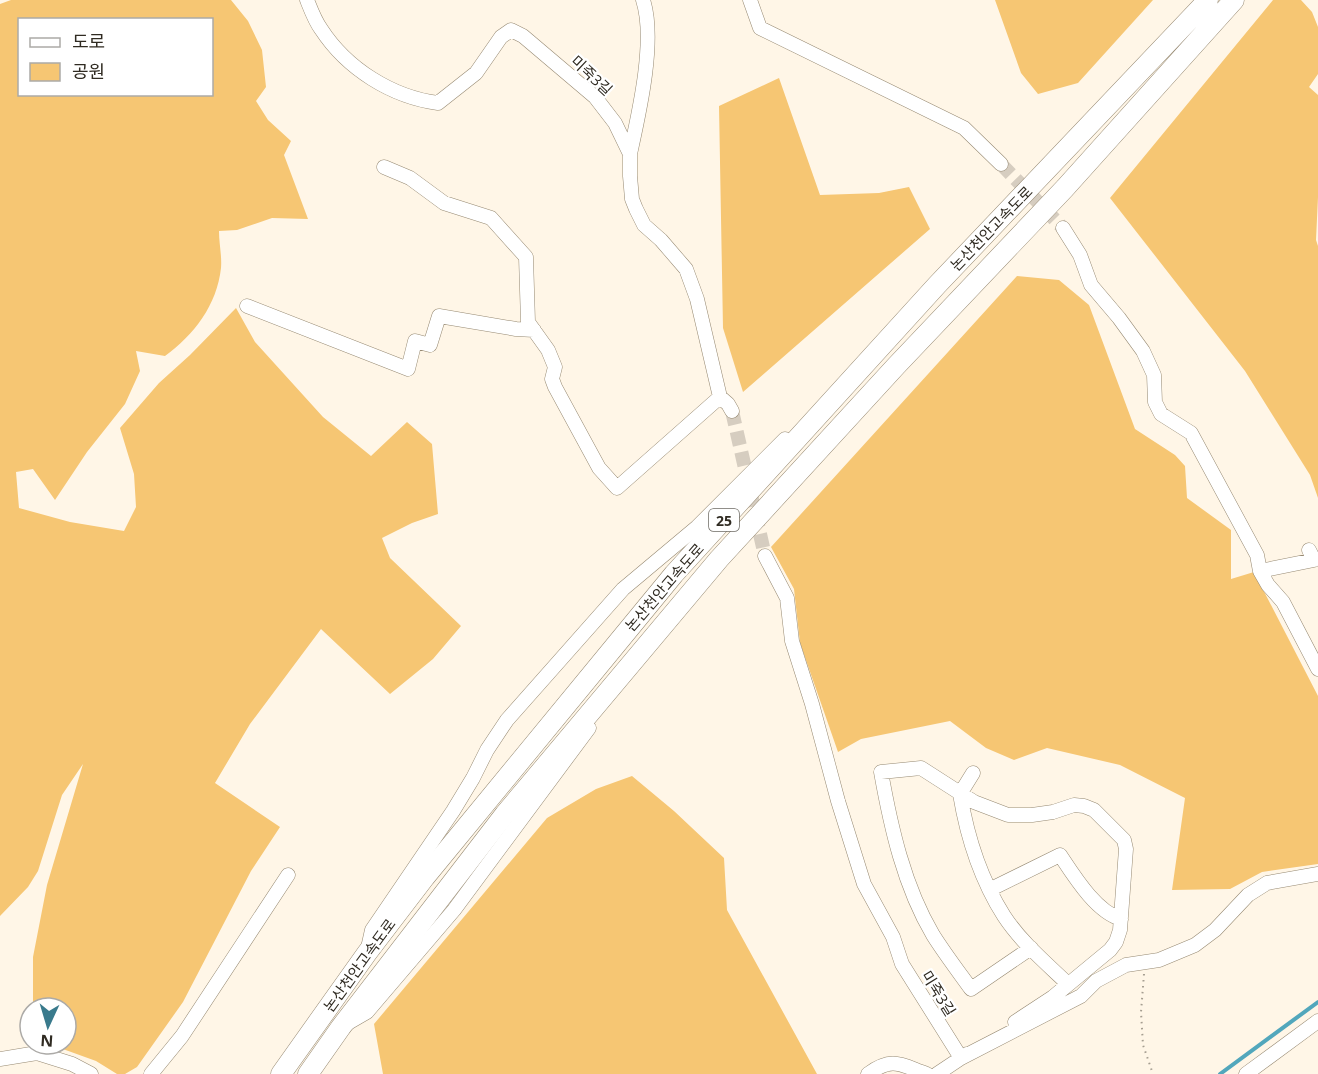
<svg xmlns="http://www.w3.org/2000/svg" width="1318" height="1074" font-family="'Open Sans','Noto Sans KR',sans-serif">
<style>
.green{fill:#f6c673;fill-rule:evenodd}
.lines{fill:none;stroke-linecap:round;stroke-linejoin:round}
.stream{stroke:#52a7bc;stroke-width:4}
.minor-tunnel{stroke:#d6cdc0;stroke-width:14;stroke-dasharray:14 7;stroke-linecap:butt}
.minor-casing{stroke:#968972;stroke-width:15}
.highway-casing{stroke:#968972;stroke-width:21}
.path{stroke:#a59e91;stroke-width:2;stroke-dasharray:1.5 4.5;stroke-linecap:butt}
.minor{stroke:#fff;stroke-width:14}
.highway{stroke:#fff;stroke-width:20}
.labels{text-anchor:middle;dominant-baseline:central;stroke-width:4.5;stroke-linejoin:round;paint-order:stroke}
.shield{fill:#fff;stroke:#6e6b64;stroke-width:1.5}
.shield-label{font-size:14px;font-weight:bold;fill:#302b22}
.street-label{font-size:15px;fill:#302b22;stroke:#fff}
</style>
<rect width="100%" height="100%" fill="#fff6e7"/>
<!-- green -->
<path class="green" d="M 11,0 L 231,0 L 248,21 L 262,50 L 266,87 L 256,101 L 268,120 L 291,141 L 284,155 L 308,219 L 272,218 L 237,230 L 219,231 C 219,243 222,256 221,268 C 217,305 194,335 165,356 L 136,351 L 140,371 L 125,404 L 87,452 L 55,500 L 33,469 L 16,472 L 19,508 L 70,522 L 124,531 L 136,507 L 134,474 L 120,428 L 159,383 L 190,355 L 236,308 L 255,342 L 323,417 L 371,456 L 407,422 L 432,444 L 438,514 L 412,523 L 382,538 L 390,558 L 461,626 L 433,659 L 390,694 L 321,629 L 250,724 L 215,783 L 280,827 L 251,871 L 183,1002 L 137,1067 L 125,1074 L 117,1074 L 96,1061 L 49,1044 L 66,1044 L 66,1008 L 33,1008 L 33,957 L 47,885 L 83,764 L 62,795 L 38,871 L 28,887 L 0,916 L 0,4 ZM 20,20 L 212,20 L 212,94 L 20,94 Z
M 995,0 L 1153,0 L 1078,83 L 1038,94 L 1021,73 Z
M 1273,0 L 1301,0 L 1312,12 L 1318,27 L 1318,74 L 1309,87 L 1318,95 L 1318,197 L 1316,240 L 1318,246 L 1318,498 L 1310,475 L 1245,371 L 1110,198 Z
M 779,78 L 820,195 L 879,193 L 909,187 L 930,229 L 743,392 L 723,328 L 719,106 Z
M 1017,276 L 1059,280 L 1089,305 L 1135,429 L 1175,455 L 1185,466 L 1187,498 L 1231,530 L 1231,579 L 1254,572 L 1318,696 L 1318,864 L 1262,872 L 1230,889 L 1172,890 L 1185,798 L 1120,765 L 1047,748 L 1014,760 L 986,748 L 950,721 L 861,739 L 838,752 L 800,643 L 794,589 L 771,547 Z
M 632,776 L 674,811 L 724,858 L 727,910 L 817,1074 L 383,1074 L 374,1024 L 547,818 L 596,789 Z"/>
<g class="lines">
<!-- stream -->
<path class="stream" d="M 1220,1074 L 1318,1002"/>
<!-- minor-tunnel -->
<path class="minor-tunnel" d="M 1001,164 L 1063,228
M 732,411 L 765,556"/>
<!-- minor casing -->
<g class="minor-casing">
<path id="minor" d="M 307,0 C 311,10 315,21 321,29 C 347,69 392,97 438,103 L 476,73 L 501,37 L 511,30 L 523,36 L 595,97 L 615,123 L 630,154 L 630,176 L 632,199 L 636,209 L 644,225 L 661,240 L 686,269 L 697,299 L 720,397 L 728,404 L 732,411
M 750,0 L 760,28 L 964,128 L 1001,164
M 630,154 C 639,113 656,40 643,0
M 384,167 L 410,178 L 444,203 L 491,218 L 526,257 L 528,322 L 548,350 L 555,367 L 552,379 L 555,387 L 599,468 L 617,488 L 720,397
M 1063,228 L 1080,255 L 1091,285 L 1119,318 L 1143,351 L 1154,375 L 1155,402 L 1161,414 L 1191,433 L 1257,555 L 1260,571 L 1268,585 L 1283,602 L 1318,669
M 247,306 L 408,369 L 415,341 L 430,345 L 439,316 L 516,329 L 534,330
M 765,556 L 787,598 L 792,641 L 812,704 L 838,801 L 864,884 L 893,937 L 902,964 L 961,1058 L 1081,996 L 1096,981 L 1126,965 L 1159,960 L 1195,945 L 1215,930 L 1248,895 L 1267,883 L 1318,874
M 1260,571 L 1314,560 L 1309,550
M 973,773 L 960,794 C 967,836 981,880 1004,916 C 1021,942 1046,963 1068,984
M 991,889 L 1060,855 C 1074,876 1096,912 1121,919
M 368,948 L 372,930 L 453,811 L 473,778 L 487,750 L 507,720 L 623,589 L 697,527 L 785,439
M 1015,1022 L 1053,997 L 1110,950 L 1116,942 L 1120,930 L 1126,849 L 1124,840 L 1094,810 L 1084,806 L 1074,805 L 1053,812 L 1032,815 L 1008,815 L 974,802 L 921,768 L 881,772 C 891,828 904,886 933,935 C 945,954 958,971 971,989 L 1031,948
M 348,1023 L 367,1012 L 454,910 L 589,728
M 0,1059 L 37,1053 L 72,1064 L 91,1074
M 151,1074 L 182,1036 L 288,875
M 868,1074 C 893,1056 901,1065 927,1074
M 937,1074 L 967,1054
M 1246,1074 L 1318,1021"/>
</g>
<!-- highway casing -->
<g class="highway-casing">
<path id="highway" d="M 281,1074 L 367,953 L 425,877 L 674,574 L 937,285 L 1208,0
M 308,1074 L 341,1027 L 505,814 L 719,559 L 896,366 L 1065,188 L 1234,0"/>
</g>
<!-- path -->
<path class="path" d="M 1144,974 L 1141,1012 L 1143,1045 L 1153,1074"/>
<!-- minor -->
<use href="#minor" class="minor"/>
<!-- highway -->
<use href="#highway" class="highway"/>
</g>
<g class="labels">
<!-- shield labels -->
<rect class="shield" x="709" y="509" width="30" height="22" rx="4.5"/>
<g class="shield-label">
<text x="724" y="520">25</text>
</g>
<!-- street labels -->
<g class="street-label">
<text transform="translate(592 75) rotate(43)">미죽3길</text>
<text transform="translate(991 228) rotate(-46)">논산천안고속도로</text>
<text transform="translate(664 587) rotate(-49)">논산천안고속도로</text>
<text transform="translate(359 965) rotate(-54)">논산천안고속도로</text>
<text transform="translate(939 993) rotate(58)">미죽3길</text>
</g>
</g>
<!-- legend -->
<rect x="18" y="18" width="195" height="78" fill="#ffffff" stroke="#acaaa7" stroke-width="1.5"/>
<rect x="30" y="38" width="30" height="9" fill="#ffffff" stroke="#acaaa7" stroke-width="1.5"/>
<text x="72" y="48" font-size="18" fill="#302b22">도로</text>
<rect x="30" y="63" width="30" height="18" fill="#f6c673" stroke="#acaaa7" stroke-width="1.5"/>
<text x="72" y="78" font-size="18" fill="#302b22">공원</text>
<!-- north arrow -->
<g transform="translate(48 1026) rotate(184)"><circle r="28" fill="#ffffff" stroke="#acaaa7" stroke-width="1.5"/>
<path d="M0-4.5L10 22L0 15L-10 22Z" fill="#397a8c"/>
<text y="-9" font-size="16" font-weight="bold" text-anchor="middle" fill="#302b22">N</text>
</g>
</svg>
